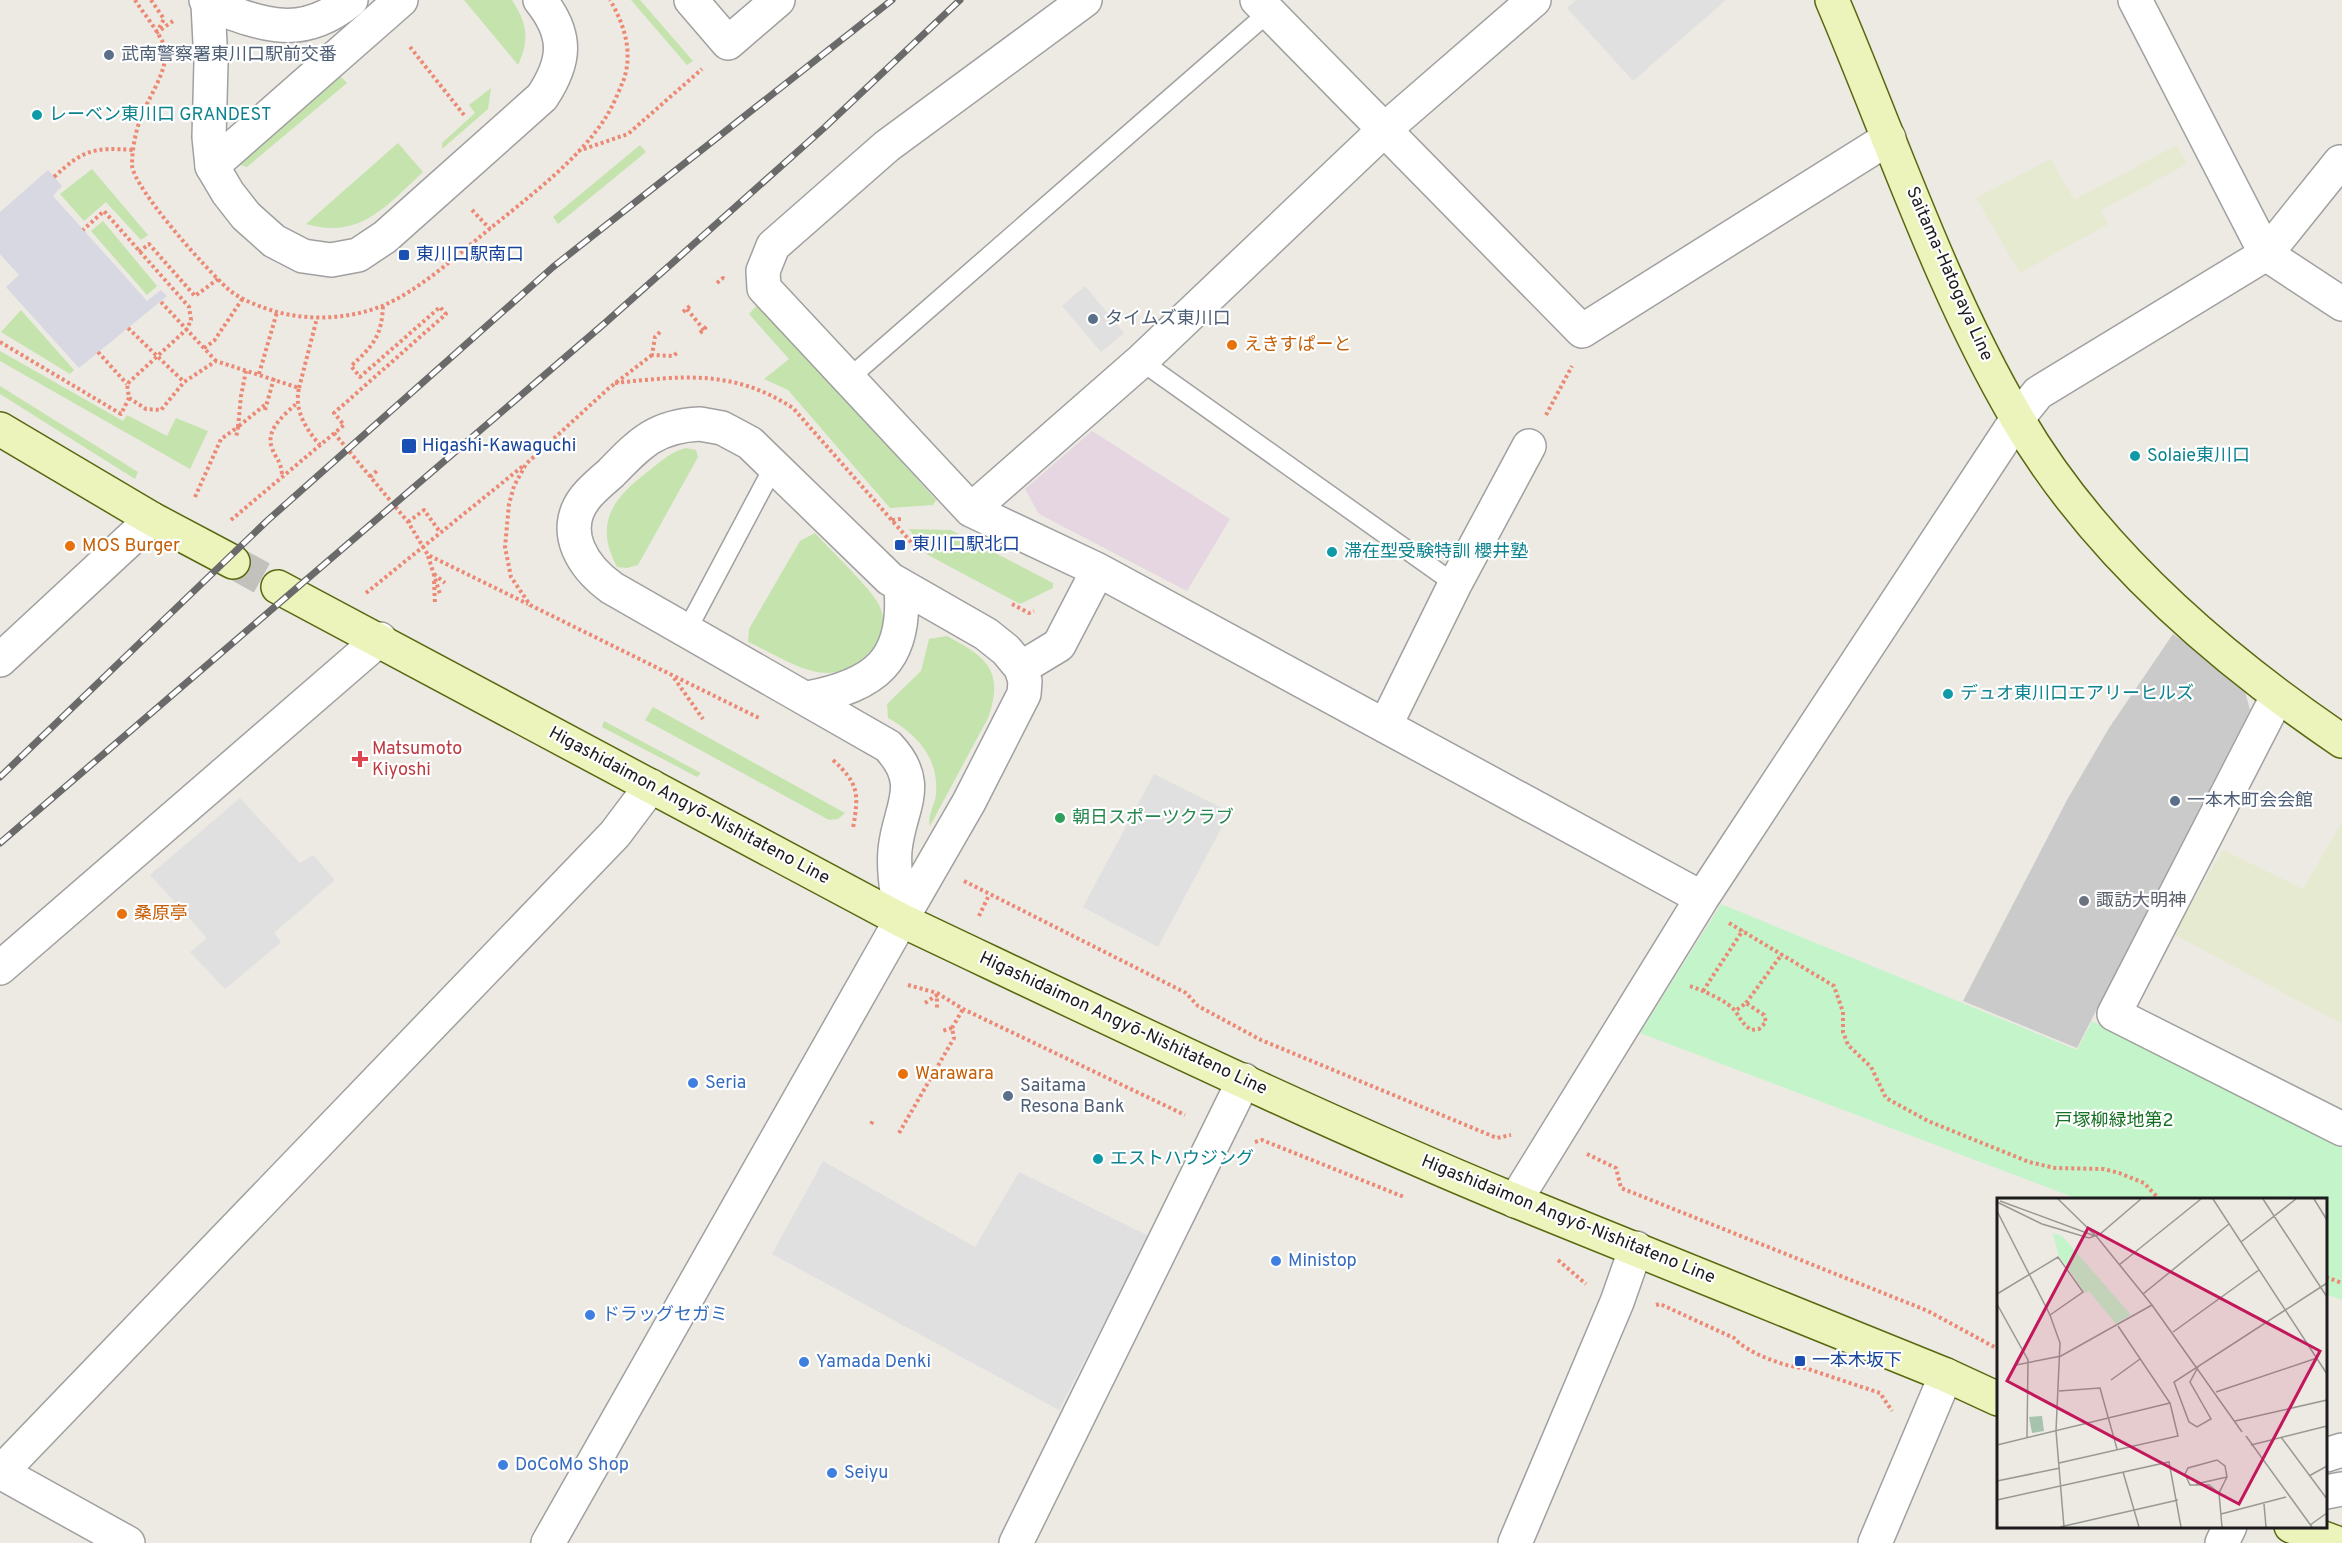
<svg xmlns="http://www.w3.org/2000/svg" width="2342" height="1543" font-family="Overpass,'Noto Sans JP',sans-serif">
<style>
.industrial{fill:#e5d6e1}
.religious{fill:#cacaca}
.farmland{fill:#e6ead0}
.grass{fill:#c4e3ad}
.park{fill:#c3f4ca}
.parking{fill:#e0e0e0}
.plaza{fill:#d8d8e2}
.lines{fill:none;stroke-linecap:round;stroke-linejoin:round}
.secondary-tunnel{stroke:#c3c1bb;stroke-width:33;stroke-dasharray:33 16;stroke-linecap:butt}
.service-casing{stroke:#a0a0a0;stroke-width:21}
.minor-casing{stroke:#a0a0a0;stroke-width:36}
.tertiary-casing{stroke:#a0a0a0;stroke-width:36}
.secondary-casing{stroke:#59680f;stroke-width:36}
.path{stroke:#ec8975;stroke-width:4;stroke-dasharray:3 3;stroke-linecap:butt}
.service{stroke:#fff;stroke-width:18}
.minor{stroke:#fff;stroke-width:33}
.tertiary{stroke:#fff;stroke-width:33}
.secondary{stroke:#ecf3bb;stroke-width:33}
.rail-casing{stroke:#6a6a6a;stroke-width:7}
.rail{stroke:#fff;stroke-width:4.5;stroke-dasharray:14;stroke-linecap:butt}
.service-dot{fill:#5c6f8a;stroke:#fff;stroke-width:2}
.culture-dot{fill:#0f9aa8;stroke:#fff;stroke-width:2}
.transit-dot{fill:#1a4fb4;stroke:#fff;stroke-width:2}
.food-dot{fill:#e8710a;stroke:#fff;stroke-width:2}
.health-dot{fill:#e0444e;stroke:#fff;stroke-width:2}
.leisure-dot{fill:#2e9e5b;stroke:#fff;stroke-width:2}
.worship-dot{fill:#6b7280;stroke:#fff;stroke-width:2}
.shop-dot{fill:#3f7fe0;stroke:#fff;stroke-width:2}
.labels{text-anchor:middle;dominant-baseline:central;stroke-width:4.5;stroke-linejoin:round;paint-order:stroke}
.service-label{font-size:18px;fill:#4e5e75;stroke:#fff;text-anchor:start}
.culture-label{font-size:18px;fill:#0d838f;stroke:#fff;text-anchor:start}
.transit-label{font-size:18px;fill:#164399;stroke:#fff;text-anchor:start}
.street-label{font-size:18px;fill:#1c1c1c;stroke:#fff}
.food-label{font-size:18px;fill:#c56008;stroke:#fff;text-anchor:start}
.health-label{font-size:18px;fill:#be3a42;stroke:#fff;text-anchor:start}
.leisure-label{font-size:18px;fill:#27864d;stroke:#fff;text-anchor:start}
.worship-label{font-size:18px;fill:#5b616d;stroke:#fff;text-anchor:start}
.shop-label{font-size:18px;fill:#366cbe;stroke:#fff;text-anchor:start}
.park-label{font-size:18px;fill:#157023;stroke:#fff}
.inset-road{fill:none;stroke:#999893;stroke-width:1.5}
.view{fill:#c2185b;fill-opacity:0.15;stroke:#c2185b;stroke-width:3}
.inset-edge{fill:none;stroke:#1c1c1c;stroke-width:3}
</style>
<rect width="100%" height="100%" fill="#edeae3"/>
<!-- industrial -->
<path class="industrial" d="M 1092,431 L 1230,519 L 1187,591 L 1039,514 L 1025,489 Z"/>
<!-- religious -->
<path class="religious" d="M 2173,634 L 2243,684 L 2250,710 L 2077,1048 L 1963,1001 L 2067,800 L 2109,728 Z"/>
<!-- farmland -->
<path class="farmland" d="M 2177,145 L 2187,164 L 2101,210 L 2108,224 L 2020,273 L 1976,198 L 2051,159 L 2074,200 Z
M 2342,822 L 2342,1024 L 2173,934 L 2223,850 L 2303,889 Z"/>
<!-- grass -->
<path class="grass" d="M 464,0 L 512,0 C 527,23 530,39 518,65 Z
M 631,0 L 640,0 L 693,61 L 687,65 Z
M 337,73 L 347,83 L 247,167 L 234,163 Z
M 491,88 L 488,109 L 442,149 L 442,143 L 475,113 L 469,105 Z
M 398,143 L 423,172 C 386,206 360,240 306,224 Z
M 640,145 L 646,152 L 558,224 L 553,217 Z
M 92,169 L 148,235 L 141,240 L 106,202 L 84,221 L 60,194 Z
M 103,221 L 157,286 L 147,295 L 91,231 Z
M 759,303 L 936,500 L 933,505 L 890,508 L 788,390 L 764,379 L 789,359 L 749,314 Z
M 21,310 L 74,370 L 70,374 L 1,332 Z
M 0,351 L 123,421 L 127,415 L 167,436 L 176,418 L 208,431 L 190,469 L 0,361 Z
M 0,386 L 138,472 L 135,479 L 0,394 Z
M 686,448 L 696,450 L 698,457 L 638,565 L 627,568 L 617,567 C 593,522 614,497 650,470 C 661,461 672,451 686,448 Z
M 909,529 L 951,530 L 1053,583 L 1053,588 L 1020,604 L 928,555 Z
M 815,533 C 830,550 871,588 879,605 C 887,621 884,634 874,647 C 833,697 795,663 748,642 L 749,629 L 800,541 Z
M 947,636 C 986,657 1005,670 988,718 L 930,826 C 927,815 935,805 936,794 C 939,758 917,734 888,718 L 887,704 L 921,671 L 929,639 Z
M 653,707 L 845,813 L 838,819 L 829,820 L 645,720 Z
M 604,721 L 701,773 L 697,777 L 602,727 Z"/>
<!-- park -->
<path class="park" d="M 1721,904 L 2077,1050 L 2092,1021 L 2342,1147 L 2342,1300 L 2326,1294 L 2326,1200 L 2078,1199 L 1640,1033 Z"/>
<!-- parking -->
<path class="parking" d="M 1576,0 L 1726,0 L 1633,81 L 1567,8 Z
M 1085,286 L 1124,333 L 1101,352 L 1062,306 Z
M 1154,774 L 1230,812 L 1158,947 L 1083,907 Z
M 240,798 L 300,863 L 313,855 L 335,880 L 274,933 L 281,942 L 225,989 L 190,952 L 207,938 L 150,875 Z
M 823,1161 L 975,1247 L 1019,1172 L 1149,1236 L 1059,1410 L 772,1254 Z"/>
<!-- plaza -->
<path class="plaza" d="M 48,170 L 62,186 L 53,196 L 147,301 L 161,290 L 167,296 L 79,368 L 6,287 L 19,275 L 0,254 L 0,212 Z"/>
<g class="lines">
<!-- secondary-tunnel -->
<path class="secondary-tunnel" d="M 233,562 L 278,587"/>
<!-- service casing -->
<g class="service-casing">
<path id="service" d="M 1141,361 L 1455,584
M 848,379 L 1269,12
M 687,630 L 774,466"/>
</g>
<!-- minor casing -->
<g class="minor-casing">
<path id="minor" d="M 691,0 L 728,43 L 778,0
M 1085,0 L 887,146 L 773,246 L 763,271 L 764,288 L 971,510 L 1098,570 L 1702,898
M 1257,0 L 1582,331 L 1889,138
M 2135,0 L 2266,254 L 2342,304
M 212,166 L 401,0
M 700,424 L 722,428 L 750,443 L 890,579 L 986,634 L 1006,650 L 1021,668 L 1025,681 L 1024,694 L 969,802 L 901,920 C 898,897 893,873 895,850 C 899,807 925,785 888,746 L 612,588 C 584,568 559,532 585,498 C 592,489 602,481 611,473 C 640,443 656,426 700,424 Z
M 971,510 L 1141,361 L 1384,130 L 1534,0
M 0,660 L 152,519
M 1021,668 L 1059,645 L 1098,570
M 2277,697 L 2114,1014 L 2342,1129
M 808,698 C 875,685 907,661 901,588
M 1385,726 L 1455,584 L 1529,446
M 1515,1201 L 1702,898 L 2017,419 L 2038,393 L 2266,254 L 2340,162
M 0,1472 L 128,1543
M 1,1472 L 615,834 L 651,786
M 1016,1543 L 1244,1080
M 1515,1543 L 1617,1302 L 1636,1248
M 1875,1543 L 1946,1375"/>
</g>
<!-- tertiary casing -->
<g class="tertiary-casing">
<path id="tertiary" d="M 206,0 L 208,4 L 211,63 L 209,137 L 212,166 L 228,193 L 246,216 L 274,241 L 303,256 L 331,260 L 358,255 L 385,237 L 542,97 C 566,61 568,35 540,0
M 208,4 C 263,25 301,41 351,0
M 0,968 L 380,639
M 2326,1455 L 2342,1450
M 2326,1492 L 2342,1489
M 548,1543 L 901,920
M 2222,1543 L 2230,1526"/>
</g>
<!-- secondary casing -->
<g class="secondary-casing">
<path id="secondary" d="M 1832,0 C 1891,138 1941,289 2017,418 C 2093,549 2218,657 2342,741
M 0,429 L 152,519 L 233,562
M 278,587 L 901,920 C 1104,1016 1308,1115 1516,1201 C 1659,1260 1803,1316 1946,1375 L 1998,1399
M 2291,1526 L 2337,1543"/>
</g>
<!-- path -->
<path class="path" d="M 135,0 C 144,14 156,28 163,43 C 173,66 147,98 140,120 C 135,134 132,151 132,165 C 133,188 208,271 227,288 C 240,300 261,307 277,312 C 311,321 349,319 382,306 C 420,290 455,257 487,231 C 526,199 579,160 606,117 C 613,106 619,91 624,79 C 633,51 624,24 610,0
M 151,0 L 164,19 L 158,30
M 156,33 L 173,21
M 410,47 L 464,115
M 578,151 L 628,134 L 702,69
M 54,177 C 83,150 93,147 133,150
M 472,210 L 490,229
M 139,252 L 149,244 L 195,296 L 218,279
M 717,283 L 723,278 L 726,281
M 161,302 L 216,361
M 687,309 L 704,330
M 683,312 L 690,306
M 128,328 L 184,382
M 660,332 L 655,337 L 652,355 L 673,356 L 677,353
M 700,333 L 708,325
M 0,342 L 121,414 L 129,398 L 127,384 L 187,329 L 191,320 L 189,307 L 104,211 L 83,230
M 204,348 L 214,341 L 243,298
M 98,352 L 127,384
M 652,355 L 609,388 L 526,464 L 514,486 L 509,504 L 505,547 L 511,577 L 530,605 L 759,718
M 259,374 L 277,312
M 615,383 C 682,376 733,369 793,408 L 918,550
M 299,388 L 317,318
M 129,398 L 146,409 L 161,410 L 184,382 L 216,361 L 299,388 C 294,410 305,428 320,445
M 265,410 L 274,378
M 1546,415 L 1572,366
M 239,426 L 266,404
M 238,427 L 241,396 L 246,371
M 334,433 L 408,522 L 428,555 L 528,604
M 282,474 C 280,458 276,460 272,448 C 265,430 284,415 296,404
M 370,477 L 379,469
M 195,497 L 221,439 L 238,427 L 236,438
M 231,520 L 344,425 L 334,413 L 446,314 L 440,307 L 360,377 L 351,366 C 373,346 382,336 383,305
M 892,520 L 901,519
M 408,522 L 424,510 L 440,532
M 428,556 L 440,594
M 434,574 L 445,583
M 434,581 L 435,604
M 366,593 L 523,466
M 1012,604 L 1029,613 L 1034,611
M 674,678 L 703,719
M 833,760 C 859,784 859,794 853,828
M 964,881 L 1186,993 L 1198,1006 L 1261,1040 L 1497,1138 L 1511,1135
M 979,916 L 989,895
M 1729,923 L 1834,986 L 1843,1012 L 1843,1032 L 1848,1045 L 1871,1067 L 1886,1098 L 1928,1121 L 2029,1162 L 2055,1168 L 2104,1169 L 2119,1173 L 2144,1183 L 2160,1200
M 908,985 L 937,993 L 963,1009 L 1185,1115
M 1690,986 C 1703,991 1727,1000 1736,1012 C 1741,1020 1743,1024 1751,1030 L 1759,1029 L 1766,1022 L 1764,1015 L 1746,1003 L 1735,1011
M 1703,991 L 1743,930
M 925,1003 L 937,995 L 937,1009
M 1746,1003 L 1782,954
M 952,1028 L 963,1009
M 871,1124 L 874,1119
M 899,1133 L 954,1038 L 952,1028 L 942,1031
M 1255,1142 L 1262,1140 L 1404,1197
M 1587,1154 L 1616,1168 L 1621,1188 L 1928,1311 L 1998,1349
M 1558,1260 L 1586,1284
M 2326,1277 L 2342,1283
M 1656,1305 L 1660,1304 L 1734,1338 C 1745,1352 1787,1368 1805,1368 L 1880,1393 L 1892,1411"/>
<!-- service -->
<use href="#service" class="service"/>
<!-- minor -->
<use href="#minor" class="minor"/>
<!-- tertiary -->
<use href="#tertiary" class="tertiary"/>
<!-- secondary -->
<use href="#secondary" class="secondary"/>
<!-- rail casing -->
<g class="rail-casing">
<path id="rail" d="M 0,777 L 268,520 L 553,267 L 892,0
M 0,843 L 605,323 L 824,128 L 960,0"/>
</g>
<!-- rail -->
<use href="#rail" class="rail"/>
</g>
<!-- markers -->
<g class="service-dot">
<circle cx="109" cy="55" r="6"/>
<circle cx="1093" cy="319" r="6"/>
<circle cx="2175" cy="801" r="6"/>
<circle cx="1008" cy="1096" r="6"/>
</g>
<g class="culture-dot">
<circle cx="37" cy="115" r="6"/>
<circle cx="2135" cy="456" r="6"/>
<circle cx="1332" cy="552" r="6"/>
<circle cx="1948" cy="694" r="6"/>
<circle cx="1098" cy="1159" r="6"/>
</g>
<g class="transit-dot">
<rect x="398" y="249" width="12" height="12" rx="3"/>
<rect x="401" y="438" width="16" height="16" rx="3"/>
<rect x="894" y="539" width="12" height="12" rx="3"/>
<rect x="1794" y="1355" width="12" height="12" rx="3"/>
</g>
<g class="food-dot">
<circle cx="1232" cy="345" r="6"/>
<circle cx="70" cy="546" r="6"/>
<circle cx="122" cy="914" r="6"/>
<circle cx="903" cy="1074" r="6"/>
</g>
<path class="health-dot" d="M357 750h6v6h6v6h-6v6h-6v-6h-6v-6h6z"/>
<circle class="leisure-dot" cx="1060" cy="818" r="6"/>
<circle class="worship-dot" cx="2084" cy="901" r="6"/>
<g class="shop-dot">
<circle cx="693" cy="1083" r="6"/>
<circle cx="1276" cy="1261" r="6"/>
<circle cx="590" cy="1315" r="6"/>
<circle cx="804" cy="1362" r="6"/>
<circle cx="503" cy="1465" r="6"/>
<circle cx="832" cy="1473" r="6"/>
</g>
<g class="labels">
<!-- service labels -->
<g class="service-label">
<text x="121" y="55">武南警察署東川口駅前交番</text>
<text x="1105" y="319">タイムズ東川口</text>
<text x="2187" y="801">一本木町会会館</text>
<text x="1020" y="1086">Saitama<tspan x="1020" dy="21">Resona Bank</tspan></text>
</g>
<!-- culture labels -->
<g class="culture-label">
<text x="49" y="115">レーベン東川口 GRANDEST</text>
<text x="2147" y="456">Solaie東川口</text>
<text x="1344" y="552">滞在型受験特訓 櫻井塾</text>
<text x="1960" y="694">デュオ東川口エアリーヒルズ</text>
<text x="1110" y="1159">エストハウジング</text>
</g>
<!-- transit labels -->
<g class="transit-label">
<text x="416" y="255">東川口駅南口</text>
<text x="422" y="446">Higashi-Kawaguchi</text>
<text x="912" y="545">東川口駅北口</text>
<text x="1812" y="1361">一本木坂下</text>
</g>
<!-- street labels -->
<g class="street-label">
<text transform="translate(1949 274) rotate(66)">Saitama-Hatogaya Line</text>
<text transform="translate(689 806) rotate(28)">Higashidaimon Angyō-Nishitateno Line</text>
<text transform="translate(1123 1024) rotate(25)">Higashidaimon Angyō-Nishitateno Line</text>
<text transform="translate(1568 1220) rotate(22)">Higashidaimon Angyō-Nishitateno Line</text>
</g>
<!-- food labels -->
<g class="food-label">
<text x="1244" y="345">えきすぱーと</text>
<text x="82" y="546">MOS Burger</text>
<text x="134" y="914">桑原亭</text>
<text x="915" y="1074">Warawara</text>
</g>
<!-- health labels -->
<g class="health-label">
<text x="372" y="749">Matsumoto<tspan x="372" dy="21">Kiyoshi</tspan></text>
</g>
<!-- leisure labels -->
<g class="leisure-label">
<text x="1072" y="818">朝日スポーツクラブ</text>
</g>
<!-- worship labels -->
<g class="worship-label">
<text x="2096" y="901">諏訪大明神</text>
</g>
<!-- shop labels -->
<g class="shop-label">
<text x="705" y="1083">Seria</text>
<text x="1288" y="1261">Ministop</text>
<text x="602" y="1315">ドラッグセガミ</text>
<text x="816" y="1362">Yamada Denki</text>
<text x="515" y="1465">DoCoMo Shop</text>
<text x="844" y="1473">Seiyu</text>
</g>
<!-- park labels -->
<g class="park-label">
<text x="2114" y="1121">戸塚柳緑地第2</text>
</g>
</g>
<!-- overview -->
<g transform="translate(1997 1198)">
<rect width="330" height="330" fill="#edeae3"/>
<path d="M 45,218 L 47,233 L 35,235 L 32,219 Z" fill="#a6c3ad"/>
<path d="M 56,35 L 65,38 L 134,117 L 119,126 L 92,93 L 88,95 L 61,56 Z" fill="#c3f4ca"/>
<path class="inset-road" d="M 61,1 L 100,39 L 155,107 L 245,234M 216,1 L 330,176M 266,1 L 330,99M 317,1 L 330,22M 3,3 L 98,38M 0,4 L 45,26 L 92,40 L 103,36 L 144,1M 0,13 L 53,117 L 63,145 L 59,233 L 67,329M 244,44 L 299,1M 122,67 L 204,1M 0,96 L 61,59 L 86,94 L 53,117M 146,96 L 232,26M 0,106 L 31,162 L 30,240M 176,134 L 262,72M 19,167 L 64,158 L 155,107M 201,169 L 193,184 L 214,221 L 200,229 L 192,224 L 177,184 L 330,85M 114,182 L 143,161M 62,193 L 103,190 L 120,251M 219,194 L 320,160M 238,223 L 330,202M 249,238 L 315,329M 284,239 L 330,301M 0,247 L 173,205M 254,247 L 330,228M 62,265 L 181,238 L 173,205 L 121,128M 126,274 L 142,329M 312,278 L 330,268M 0,283 L 63,270M 199,286 L 230,279M 222,295 L 212,287 L 193,287 L 188,276 L 191,270 L 220,262 L 228,268 L 230,279 L 222,295 L 225,329M 0,302 L 172,264 L 184,329M 267,306 L 269,329M 224,316 L 289,299M 313,327 L 330,315M 63,329 L 181,302"/>
<path class="view" d="M 91,30 L 323,153 L 242,306 L 10,183 Z"/>
<rect width="330" height="330" class="inset-edge"/>
</g>
</svg>
